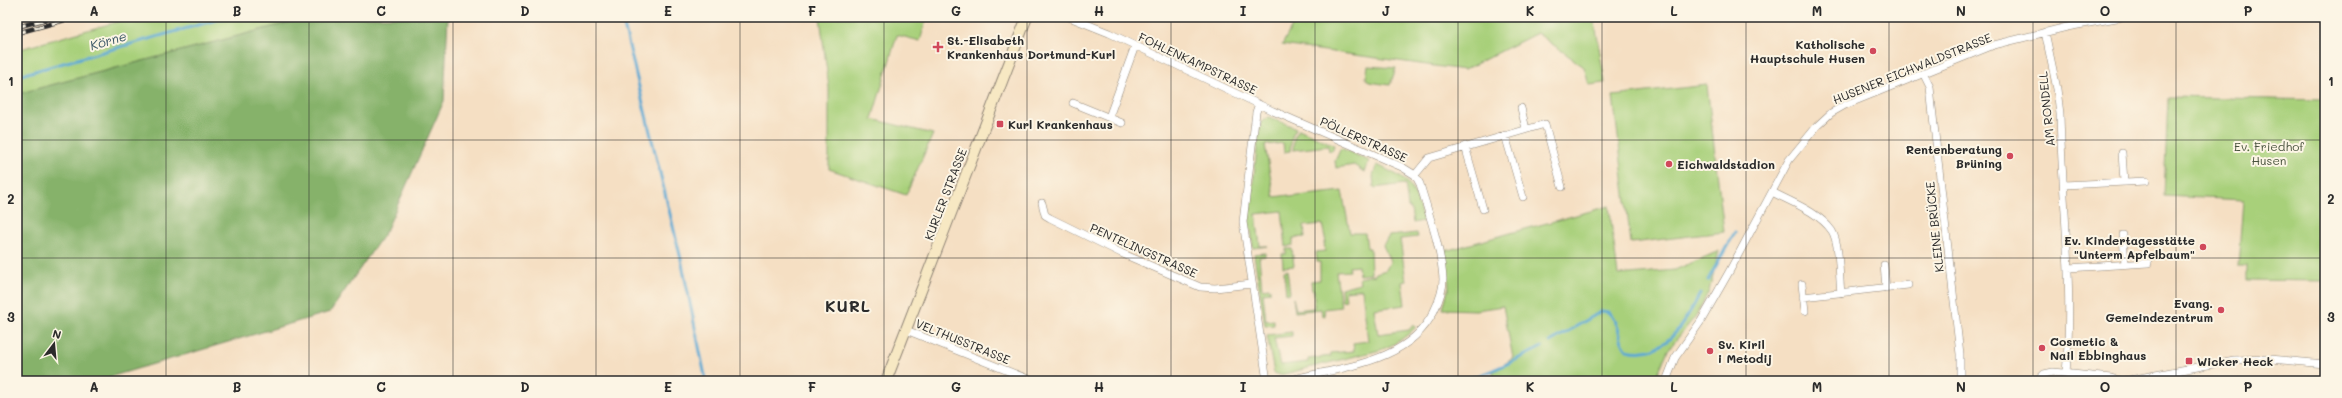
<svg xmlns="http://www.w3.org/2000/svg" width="2342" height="398" font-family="Mali,sans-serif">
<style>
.green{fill:#a8d07a;stroke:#6a7e52}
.forest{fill:#86b26a;stroke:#586e4a}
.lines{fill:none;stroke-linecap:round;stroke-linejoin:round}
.stream{stroke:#59a8d3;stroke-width:3}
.minor-casing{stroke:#908577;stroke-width:8}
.secondary-casing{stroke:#908577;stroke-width:12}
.minor{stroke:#fff;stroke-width:7}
.secondary{stroke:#f7e8c3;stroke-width:10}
.rail-casing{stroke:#2b2b2b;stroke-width:4.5}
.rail{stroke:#fcf5e5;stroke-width:3;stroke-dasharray:9;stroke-linecap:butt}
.grid{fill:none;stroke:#2b2b2b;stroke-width:1;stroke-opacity:0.55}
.poi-dot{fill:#d1495b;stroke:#fcf5e5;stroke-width:1.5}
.labels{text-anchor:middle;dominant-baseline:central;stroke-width:4;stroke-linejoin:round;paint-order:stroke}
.poi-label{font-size:12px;font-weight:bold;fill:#2b2b2b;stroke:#fcf5e5;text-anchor:start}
.street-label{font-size:12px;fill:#2b2b2b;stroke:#fcf5e5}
.park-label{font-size:12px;fill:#4a543f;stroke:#fcf5e5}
.water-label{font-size:13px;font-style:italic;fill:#3b5766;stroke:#fcf5e5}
.district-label{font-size:16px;font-weight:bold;letter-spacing:1px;fill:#2b2b2b;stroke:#fcf5e5}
.neatline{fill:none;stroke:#2b2b2b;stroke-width:1.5}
.grid-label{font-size:13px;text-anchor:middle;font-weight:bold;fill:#2b2b2b}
</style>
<rect width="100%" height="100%" fill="#fcf5e5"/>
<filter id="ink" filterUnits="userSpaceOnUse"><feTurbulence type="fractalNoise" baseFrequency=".025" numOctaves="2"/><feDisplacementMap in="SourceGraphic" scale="8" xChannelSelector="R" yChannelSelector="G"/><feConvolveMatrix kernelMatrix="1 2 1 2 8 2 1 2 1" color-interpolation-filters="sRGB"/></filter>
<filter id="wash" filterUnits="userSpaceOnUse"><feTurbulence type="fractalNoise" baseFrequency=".012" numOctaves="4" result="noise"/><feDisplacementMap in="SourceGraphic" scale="16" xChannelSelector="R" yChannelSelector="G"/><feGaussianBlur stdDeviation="0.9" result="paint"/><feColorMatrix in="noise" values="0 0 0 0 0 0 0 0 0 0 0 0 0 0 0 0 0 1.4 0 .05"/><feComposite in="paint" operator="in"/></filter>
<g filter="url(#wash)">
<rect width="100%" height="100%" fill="#f5dfc3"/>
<!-- green -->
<path class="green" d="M 134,17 L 310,17 L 17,94 L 17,50 Z
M 820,17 L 927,17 L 920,41 L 897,35 L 872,119 L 933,134 L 906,195 L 829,169 L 829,88 Z
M 1297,17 L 1594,17 L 1605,83 L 1589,85 L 1584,67 L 1537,33 L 1464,70 L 1282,45 Z
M 1368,66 L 1396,68 L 1390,85 L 1369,82 L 1366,78 Z
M 1707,85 L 1724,232 L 1631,243 L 1613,96 Z
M 2168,97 L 2325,100 L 2325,281 L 2247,280 L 2247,266 L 2238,266 L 2243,200 L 2164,196 Z
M 1269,117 L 1296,128 L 1292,136 L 1290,151 L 1284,152 L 1283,143 L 1265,145 L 1274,197 L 1289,195 L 1289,197 L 1342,191 L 1350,233 L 1365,233 L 1367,248 L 1370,248 L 1371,274 L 1359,275 L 1358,266 L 1349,267 L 1350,271 L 1336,272 L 1341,307 L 1324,309 L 1325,316 L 1322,316 L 1321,309 L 1295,312 L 1293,298 L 1296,310 L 1314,308 L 1314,290 L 1312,290 L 1311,281 L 1320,280 L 1320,262 L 1317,262 L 1316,252 L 1325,251 L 1324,242 L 1326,242 L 1322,224 L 1304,226 L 1305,237 L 1293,238 L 1293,245 L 1286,247 L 1282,211 L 1256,214 L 1260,246 L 1268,246 L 1253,248 L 1251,229 L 1248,228 L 1259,131 L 1262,122 Z
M 1299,129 L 1334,145 L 1332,151 L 1329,151 L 1328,146 L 1293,150 L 1294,138 Z
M 1341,148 L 1369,161 L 1364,172 L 1354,165 L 1336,168 L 1335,161 Z
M 1377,165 C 1412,181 1413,184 1423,221 L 1413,223 L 1411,209 L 1408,207 L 1405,184 L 1374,188 L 1373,175 Z
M 1609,206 L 1618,275 L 1675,270 L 1719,251 L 1709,291 L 1695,317 L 1668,350 L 1656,378 L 1633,381 L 1495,381 L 1493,372 L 1513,358 L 1503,306 L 1476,310 L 1443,309 L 1449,286 L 1445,251 Z
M 1417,233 L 1418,237 L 1400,239 L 1406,281 L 1402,282 L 1405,305 L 1374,309 L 1378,334 L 1409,330 L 1413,325 L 1416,327 C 1405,338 1394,345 1380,350 L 1280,375 L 1274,373 L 1267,335 L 1292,332 L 1292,336 L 1274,338 L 1280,365 L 1308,362 L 1308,359 L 1331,356 L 1330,353 L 1354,351 L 1353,343 L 1368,341 L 1362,289 L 1345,291 L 1346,300 L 1342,301 L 1341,288 L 1360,283 L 1359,278 L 1375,275 L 1376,273 L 1386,270 L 1390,262 L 1383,245 L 1389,236 Z
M 1286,249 L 1292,249 L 1294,266 L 1283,267 L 1282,254 L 1286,254 Z
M 1265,253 L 1265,256 L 1259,257 L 1262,289 L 1270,288 L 1270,292 L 1263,293 L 1266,321 L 1274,320 L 1274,325 L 1265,326 L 1254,254 Z
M 1287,270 L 1290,293 L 1286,294 L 1284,271 Z"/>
<!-- forest -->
<path class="forest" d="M 310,17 L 448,17 L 444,101 L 386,231 L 330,312 L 96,381 L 17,381 L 17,94 Z"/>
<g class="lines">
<!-- stream -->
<path class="stream" d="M 622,17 L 681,259 L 706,381
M 17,76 L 227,17
M 1708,280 L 1735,232
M 1550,342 L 1602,311 L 1608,312 C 1622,324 1617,340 1627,350 C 1666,360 1684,322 1700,294
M 1462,381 C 1490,373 1516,360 1542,347"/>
</g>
</g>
<g filter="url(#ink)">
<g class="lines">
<!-- minor casing -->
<g class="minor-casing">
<path id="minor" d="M 1069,17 L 1109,33 L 1273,111 L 1402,167 L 1415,175 L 1420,184 C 1429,215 1441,247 1443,279 C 1443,290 1439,301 1434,311 C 1408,365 1337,367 1286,381
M 2045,32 L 2057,89 L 2060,114 C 2062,200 2074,286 2066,373
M 1923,73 L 1930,87 L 1933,116 L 1960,354 L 1960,381
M 1073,103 L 1122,123
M 1259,104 L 1256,112 L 1243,222 L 1267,381
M 1521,108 L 1526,129
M 1109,117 L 1135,46
M 1505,135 L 1523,197
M 1465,146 L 1483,209
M 2122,153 L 2124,182
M 1415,175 L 1429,158 L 1545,124 L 1562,187
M 2064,185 L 2146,181
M 1772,192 C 1791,202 1819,212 1832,231 C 1840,244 1839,277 1841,293
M 1042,203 L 1045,215 L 1050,218 L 1121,253 L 1200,287 L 1215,288 L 1252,284
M 2123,235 L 2125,264
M 1884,265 L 1886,288
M 2068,268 L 2148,263
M 1802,284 L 1805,311
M 1803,297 L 1908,285
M 906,330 L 1033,381
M 1666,381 L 1675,358 L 1701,321 L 1729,272 L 1789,160 L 1817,126 L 1831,113 L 1845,105 L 1994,45 L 2067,27 L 2122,17
M 2037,381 L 2044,374 L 2053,372 L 2111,378 L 2121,381
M 2124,381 L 2234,360 L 2270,359 L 2325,364"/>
</g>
<!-- secondary casing -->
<g class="secondary-casing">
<path id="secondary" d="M 886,381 L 1027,17"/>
</g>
<!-- minor -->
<use href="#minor" class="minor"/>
<!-- secondary -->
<use href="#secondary" class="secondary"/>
<!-- rail casing -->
<g class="rail-casing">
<path id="rail" d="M 17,27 L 54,17
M 17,33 L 76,17"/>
</g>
<!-- rail -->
<use href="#rail" class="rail"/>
</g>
</g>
<!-- grid -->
<path class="grid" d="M 166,17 L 166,381M 309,17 L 309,381M 453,17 L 453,381M 596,17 L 596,381M 740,17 L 740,381M 884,17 L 884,381M 1027,17 L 1027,381M 1171,17 L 1171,381M 1315,17 L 1315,381M 1458,17 L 1458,381M 1602,17 L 1602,381M 1746,17 L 1746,381M 1889,17 L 1889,381M 2033,17 L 2033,381M 2176,17 L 2176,381M 17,140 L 2325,140M 17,258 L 2325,258"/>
<!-- markers -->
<g class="poi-dot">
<path d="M936 41h4v4h4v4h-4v4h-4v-4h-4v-4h4z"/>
<circle cx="1873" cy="51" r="4"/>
<rect x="996" y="120" width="8" height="8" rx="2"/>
<circle cx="2010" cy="156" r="4"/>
<circle cx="1669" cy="164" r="4"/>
<circle cx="2203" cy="247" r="4"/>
<circle cx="2221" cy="310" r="4"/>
<circle cx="2042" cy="348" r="4"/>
<circle cx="1710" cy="351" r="4"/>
<rect x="2185" y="357" width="8" height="8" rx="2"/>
</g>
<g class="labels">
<!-- poi labels -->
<g class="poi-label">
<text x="947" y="40">St.-Elisabeth<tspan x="947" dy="14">Krankenhaus Dortmund-Kurl</tspan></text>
<text x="1865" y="44" text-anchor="end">Katholische<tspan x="1865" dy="14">Hauptschule Husen</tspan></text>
<text x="1008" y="124">Kurl Krankenhaus</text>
<text x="2002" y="149" text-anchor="end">Rentenberatung<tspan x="2002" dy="14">Brüning</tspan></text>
<text x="1677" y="164">Eichwaldstadion</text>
<text x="2195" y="240" text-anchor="end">Ev. Kindertagesstätte<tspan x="2195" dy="14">"Unterm Apfelbaum"</tspan></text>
<text x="2213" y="303" text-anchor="end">Evang.<tspan x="2213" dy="14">Gemeindezentrum</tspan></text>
<text x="2050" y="341">Cosmetic &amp;<tspan x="2050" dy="14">Nail Ebbinghaus</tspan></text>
<text x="1718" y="344">Sv. Kiril<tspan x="1718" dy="14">i Metodij</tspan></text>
<text x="2197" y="361">Wicker Heck</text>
</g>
<!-- street labels -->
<g class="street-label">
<text transform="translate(1198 63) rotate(25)">FOHLENKAMPSTRASSE</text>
<text transform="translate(1912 68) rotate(-22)">HUSENER EICHWALDSTRASSE</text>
<text transform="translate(2046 109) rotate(-96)">AM RONDELL</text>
<text transform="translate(1364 139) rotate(24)">PÖLLERSTRASSE</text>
<text transform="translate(945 194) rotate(-69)">KURLER STRASSE</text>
<text transform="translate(1934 227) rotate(-96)">KLEINE BRÜCKE</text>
<text transform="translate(1144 250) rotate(24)">PENTELINGSTRASSE</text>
<text transform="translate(963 341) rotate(22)">VELTHUSSTRASSE</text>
</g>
<!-- park labels -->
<g class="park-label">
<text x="2269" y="146">Ev. Friedhof<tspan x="2269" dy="14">Husen</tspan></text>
</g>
<!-- water labels -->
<g class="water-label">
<text transform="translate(108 40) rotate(-16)">Körne</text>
</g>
<!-- district labels -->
<g class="district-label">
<text x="848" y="305">KURL</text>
</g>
</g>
<!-- margin -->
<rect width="2342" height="398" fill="none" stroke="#fcf5e5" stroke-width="44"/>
<!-- north arrow -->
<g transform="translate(54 344) rotate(16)" stroke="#fcf5e5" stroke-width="3" paint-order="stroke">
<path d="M0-3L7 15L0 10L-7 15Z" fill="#2b2b2b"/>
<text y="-6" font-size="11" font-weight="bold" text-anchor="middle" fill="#2b2b2b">N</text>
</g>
<rect x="22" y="22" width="2298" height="354" class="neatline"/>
<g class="grid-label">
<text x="94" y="16">A</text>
<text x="237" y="16">B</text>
<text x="381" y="16">C</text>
<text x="525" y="16">D</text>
<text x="668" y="16">E</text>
<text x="812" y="16">F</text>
<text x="956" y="16">G</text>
<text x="1099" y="16">H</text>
<text x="1243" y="16">I</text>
<text x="1386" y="16">J</text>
<text x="1530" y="16">K</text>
<text x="1674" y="16">L</text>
<text x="1817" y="16">M</text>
<text x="1961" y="16">N</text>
<text x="2105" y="16">O</text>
<text x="2248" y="16">P</text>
<text x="11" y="86">1</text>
<text x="2331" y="86">1</text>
<text x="11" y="204">2</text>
<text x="2331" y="204">2</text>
<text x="11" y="322">3</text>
<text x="2331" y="322">3</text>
<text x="94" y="392">A</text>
<text x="237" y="392">B</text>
<text x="381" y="392">C</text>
<text x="525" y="392">D</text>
<text x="668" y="392">E</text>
<text x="812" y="392">F</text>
<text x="956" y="392">G</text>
<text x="1099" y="392">H</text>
<text x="1243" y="392">I</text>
<text x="1386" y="392">J</text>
<text x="1530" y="392">K</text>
<text x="1674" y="392">L</text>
<text x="1817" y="392">M</text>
<text x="1961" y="392">N</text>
<text x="2105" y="392">O</text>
<text x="2248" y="392">P</text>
</g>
</svg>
